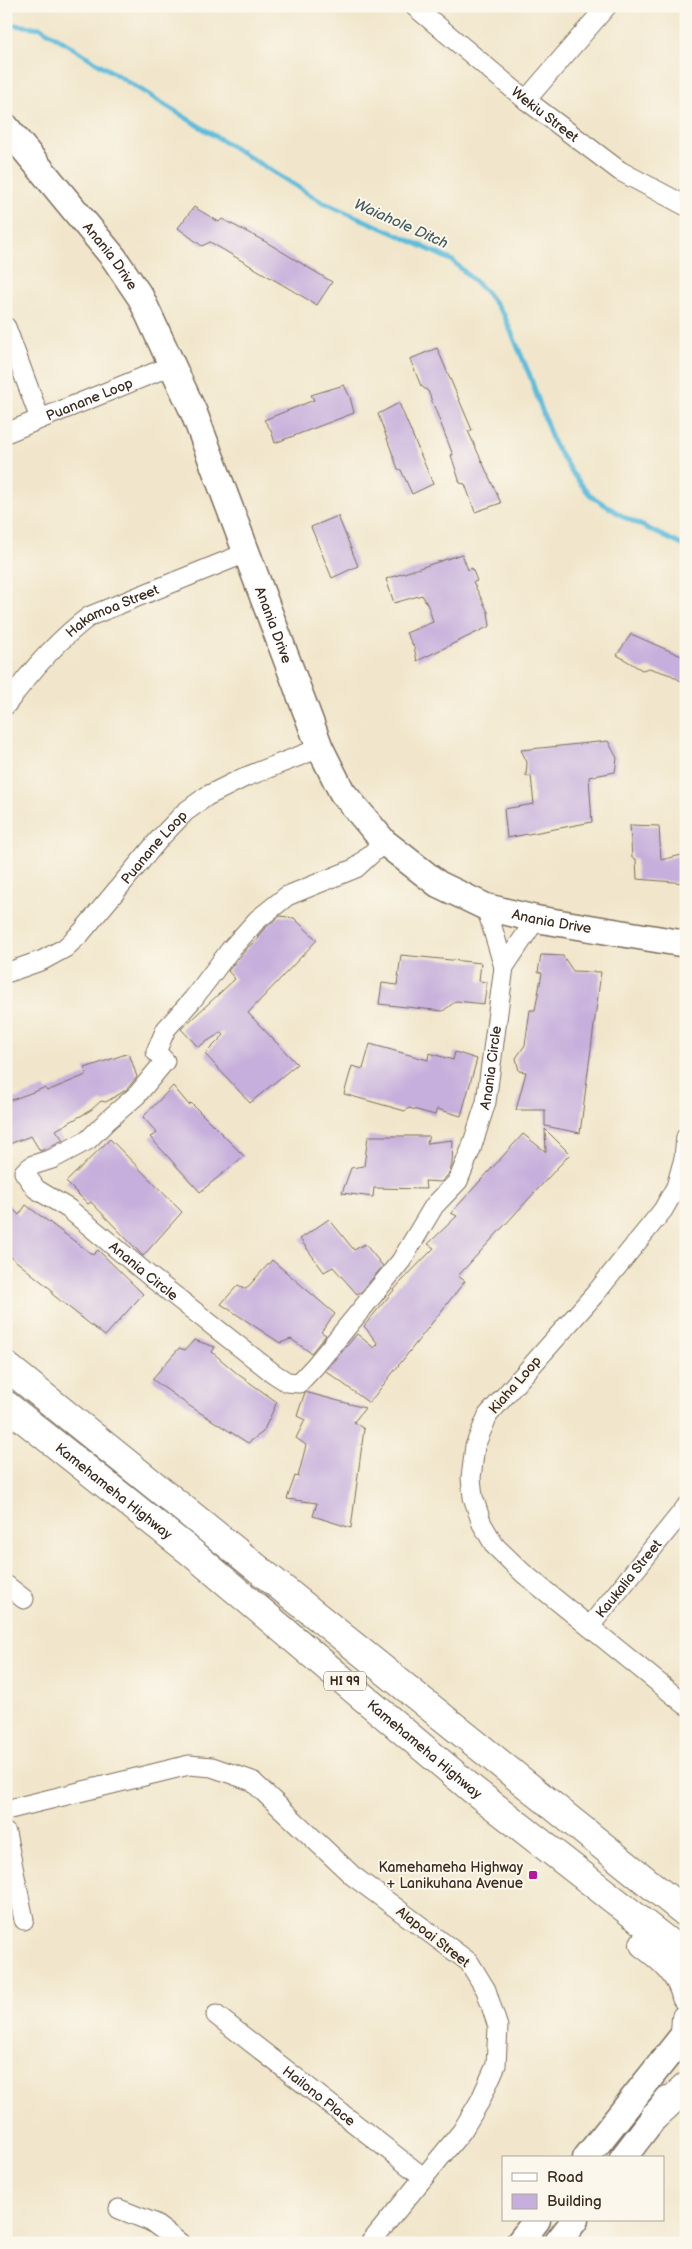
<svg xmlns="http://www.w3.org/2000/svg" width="692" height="2249" font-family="'Balsamiq Sans',sans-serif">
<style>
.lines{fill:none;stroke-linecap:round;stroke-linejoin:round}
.stream{stroke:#5dbcdb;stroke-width:5}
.building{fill:#c6afdc}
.street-casing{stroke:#7b6c5b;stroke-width:21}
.secondary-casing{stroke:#7b6c5b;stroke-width:29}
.primary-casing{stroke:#7b6c5b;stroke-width:30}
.street{stroke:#fff;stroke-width:19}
.secondary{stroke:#fff;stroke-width:26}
.primary{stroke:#fff;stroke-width:28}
.poi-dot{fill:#b5179e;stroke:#fbf7ec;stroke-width:2}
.labels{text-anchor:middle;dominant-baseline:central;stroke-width:4;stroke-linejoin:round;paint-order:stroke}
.shield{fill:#fbf7ec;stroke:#75685c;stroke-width:1}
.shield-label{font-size:12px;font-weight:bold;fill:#3b2a1e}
.street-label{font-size:14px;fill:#3b2a1e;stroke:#fbf7ec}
.poi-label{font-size:14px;fill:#3b2a1e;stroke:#fbf7ec;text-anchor:end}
.water-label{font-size:15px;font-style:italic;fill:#475d60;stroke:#fbf7ec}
</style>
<rect width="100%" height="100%" fill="#fbf7ec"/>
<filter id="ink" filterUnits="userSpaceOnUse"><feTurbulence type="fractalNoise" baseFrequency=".02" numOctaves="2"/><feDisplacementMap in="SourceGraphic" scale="10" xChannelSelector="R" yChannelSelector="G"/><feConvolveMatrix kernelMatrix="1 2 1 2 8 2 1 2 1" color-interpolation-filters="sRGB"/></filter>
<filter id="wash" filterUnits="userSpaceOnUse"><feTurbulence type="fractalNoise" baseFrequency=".0096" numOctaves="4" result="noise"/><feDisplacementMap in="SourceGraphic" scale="20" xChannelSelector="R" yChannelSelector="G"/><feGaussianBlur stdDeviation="1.12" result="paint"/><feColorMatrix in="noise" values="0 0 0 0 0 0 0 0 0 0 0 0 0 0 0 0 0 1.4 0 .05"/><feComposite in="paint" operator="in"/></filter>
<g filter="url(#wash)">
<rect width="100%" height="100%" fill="#f1e6cb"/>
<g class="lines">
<!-- stream -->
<path class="stream" d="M 6,24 L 41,28 L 320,201 L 396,234 L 453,261 L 485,291 L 504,315 L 530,376 L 553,442 L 572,473 L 591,496 L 624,517 L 686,547"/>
</g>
<g id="blocks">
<!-- building -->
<path class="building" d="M 194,207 L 219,222 L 222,219 L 266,242 L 332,282 L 317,305 L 210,242 L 202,246 L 178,228 Z
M 437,348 L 472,430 L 468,431 L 501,503 L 475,512 L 465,484 L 460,483 L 451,455 L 453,455 L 428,391 L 421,386 L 410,359 Z
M 344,385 L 350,397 L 354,413 L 275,443 L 271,430 L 264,420 L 314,400 L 311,395 Z
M 399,403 L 433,484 L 412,494 L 401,470 L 398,469 L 378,414 Z
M 338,516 L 358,566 L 332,578 L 311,527 Z
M 462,554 L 468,570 L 472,568 L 477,581 L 473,582 L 488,612 L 490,626 L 417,661 L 414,647 L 406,633 L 433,622 L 429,608 L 422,595 L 394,603 L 386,579 Z
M 631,634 L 686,658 L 686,684 L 671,675 L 649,668 L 642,670 L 617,655 Z
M 608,741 L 617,758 L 615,772 L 589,777 L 592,822 L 507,838 L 504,809 L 534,804 L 531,776 L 526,776 L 527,762 L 521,750 Z
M 630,825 L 659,826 L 661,860 L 686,854 L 686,883 L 637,879 L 636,859 L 632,858 Z
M 280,916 L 294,918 L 317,940 L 248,1013 L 297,1064 L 250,1103 L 205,1054 L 224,1035 L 222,1032 L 198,1047 L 181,1029 L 235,979 L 228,971 L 248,947 L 259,938 L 257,937 L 265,928 Z
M 401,955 L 481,963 L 479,981 L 487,982 L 484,1004 L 456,1001 L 443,1011 L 379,1004 L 382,983 L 397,985 Z
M 541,955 L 563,956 L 573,971 L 601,972 L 580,1133 L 545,1126 L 545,1110 L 516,1110 L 526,1072 L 519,1071 L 516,1058 L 525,1045 L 530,1010 L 535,1010 L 542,973 L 538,972 Z
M 370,1044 L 428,1060 L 429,1053 L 453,1060 L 455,1052 L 477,1059 L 461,1116 L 437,1109 L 435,1115 L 409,1108 L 405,1111 L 344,1094 L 352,1066 L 363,1069 Z
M 129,1053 L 137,1077 L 126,1090 L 106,1102 L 101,1101 L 91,1110 L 56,1130 L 63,1140 L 40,1151 L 31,1136 L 6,1145 L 6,1102 L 44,1088 L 47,1091 L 86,1075 L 85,1068 Z
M 173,1086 L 189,1105 L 191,1103 L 244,1156 L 200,1192 L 150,1137 L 157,1133 L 143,1117 Z
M 545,1129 L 570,1154 L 458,1276 L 465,1281 L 369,1403 L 326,1371 L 357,1334 L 374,1348 L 378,1344 L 364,1326 L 399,1284 L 434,1248 L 428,1244 L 457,1216 L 451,1213 L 523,1134 L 546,1152 Z
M 368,1136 L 429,1136 L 427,1143 L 453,1140 L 452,1165 L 448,1175 L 441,1182 L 425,1181 L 426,1189 L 374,1188 L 373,1197 L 342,1193 L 351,1168 L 364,1166 Z
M 110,1139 L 182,1212 L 143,1256 L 91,1202 L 88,1204 L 66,1182 Z
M 6,1202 L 19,1215 L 26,1205 L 93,1255 L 98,1250 L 143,1294 L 105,1336 L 52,1294 L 52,1290 L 6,1253 Z
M 329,1219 L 354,1250 L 365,1244 L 383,1266 L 361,1292 L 357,1294 L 333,1267 L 324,1272 L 300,1239 Z
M 272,1260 L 335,1314 L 321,1332 L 326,1335 L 311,1353 L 291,1339 L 280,1343 L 221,1304 L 238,1285 L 246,1289 Z
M 194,1340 L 215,1347 L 212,1352 L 239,1375 L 277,1402 L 263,1432 L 248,1443 L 188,1405 L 152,1379 L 179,1348 L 185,1350 Z
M 305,1392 L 365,1408 L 354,1422 L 364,1429 L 351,1528 L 313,1516 L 317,1503 L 287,1499 L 295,1476 L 298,1477 L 306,1445 L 296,1438 L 305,1420 L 297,1416 Z"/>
</g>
</g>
<g filter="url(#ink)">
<use href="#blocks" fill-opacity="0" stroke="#7b6c5b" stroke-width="1"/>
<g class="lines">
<!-- street casing -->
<g class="street-casing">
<g id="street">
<path id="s1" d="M 414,6 L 526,100 L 620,171 L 686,206"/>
<path d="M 526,100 L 607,6"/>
<path d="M 6,327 L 40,419"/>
<path id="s2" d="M 6,433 L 173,365"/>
<path id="s3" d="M 6,705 C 30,672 57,640 90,616 L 246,553"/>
<path id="s4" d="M 384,842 L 356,868 L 287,896 L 257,920 L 230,950 L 193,999 L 166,1029 L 156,1052 L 165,1061 L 137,1095 L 108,1120 L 88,1140 L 52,1159 L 33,1165 L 24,1172 L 36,1189 L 69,1209 L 152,1278 L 273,1373 L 287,1382 L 299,1383 L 315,1366 L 401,1261 L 434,1206 L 458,1181 L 471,1149 L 486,1102 L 504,967 L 536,919"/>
<path d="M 486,907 L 504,967"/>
<path id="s5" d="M 6,973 L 43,960 L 65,948 L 81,933 L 161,837 L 185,812 L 207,796 L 243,778 L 320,748"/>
<path d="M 686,1137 L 684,1158 L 676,1187 L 663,1210 L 595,1294 L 488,1415 L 475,1446 L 471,1478 L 473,1497 L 482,1524 L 495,1546 L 523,1573 L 686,1705"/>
<path d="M 6,1585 L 24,1599"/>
<path id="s6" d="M 590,1626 L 686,1507"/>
<path d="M 6,1810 L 189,1765 L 212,1767 L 252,1781 L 353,1876 L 469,1962 L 486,1990 L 498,2027 L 496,2065 L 480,2101 L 462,2131 L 370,2243"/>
<path d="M 6,1833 L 24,1920"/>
<path id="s7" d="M 216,2015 L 423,2177"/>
<path d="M 119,2209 L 152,2222 L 180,2243"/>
</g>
</g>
<!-- secondary casing -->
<g class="secondary-casing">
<g id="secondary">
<path id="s8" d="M 6,127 L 114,258 L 141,298 L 194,413 L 320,748 L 342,792 L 364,818 L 384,842 L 438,884 L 486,907 L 536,919 L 686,944"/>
<path d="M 586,2158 L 686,2032"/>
<path d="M 623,2158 L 668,2099"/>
<path d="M 519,2243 L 537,2220"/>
<path d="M 557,2243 L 575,2220"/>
</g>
</g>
<!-- primary casing -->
<g class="primary-casing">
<g id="primary">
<path d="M 6,1366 L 686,1913"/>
<path id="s9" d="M 6,1405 L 192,1553 L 472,1789 L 686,1956"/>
<path d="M 644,1944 C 663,1958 681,1973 686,1997"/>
<path d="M 685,2033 L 686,2018"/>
<path d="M 655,2116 L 686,2087"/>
</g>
</g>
<!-- street -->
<use href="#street" class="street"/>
<!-- secondary -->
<use href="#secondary" class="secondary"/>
<!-- primary -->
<use href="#primary" class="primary"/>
</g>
</g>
<!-- markers -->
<rect class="poi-dot" x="528" y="1870" width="10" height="10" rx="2.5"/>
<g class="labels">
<!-- shield labels -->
<rect class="shield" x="324" y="1671.5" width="42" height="19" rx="4"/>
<g class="shield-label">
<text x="345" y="1681">HI 99</text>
</g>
<!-- street labels -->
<g class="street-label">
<text stroke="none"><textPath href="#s1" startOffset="170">Wekiu Street</textPath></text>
<text stroke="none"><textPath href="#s8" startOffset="166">Anania Drive</textPath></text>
<text stroke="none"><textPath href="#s2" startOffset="90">Puanane Loop</textPath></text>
<text stroke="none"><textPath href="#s3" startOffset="145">Hakamoa Street</textPath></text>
<text stroke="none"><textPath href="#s8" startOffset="571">Anania Drive</textPath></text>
<text stroke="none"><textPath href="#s5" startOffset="199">Puanane Loop</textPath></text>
<text stroke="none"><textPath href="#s8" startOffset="1006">Anania Drive</textPath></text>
<text stroke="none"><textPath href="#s4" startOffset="1240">Anania Circle</textPath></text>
<text stroke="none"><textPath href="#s4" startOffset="670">Anania Circle</textPath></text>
<text transform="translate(515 1385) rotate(-49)">Kiaha Loop</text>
<text stroke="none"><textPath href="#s9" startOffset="138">Kamehameha Highway</textPath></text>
<text stroke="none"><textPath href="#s6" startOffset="61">Kaukalia Street</textPath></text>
<text stroke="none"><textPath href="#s9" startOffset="542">Kamehameha Highway</textPath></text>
<text transform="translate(433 1937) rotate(38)">Alapoai Street</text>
<text stroke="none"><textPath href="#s7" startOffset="131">Hailono Place</textPath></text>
</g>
<!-- poi labels -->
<g class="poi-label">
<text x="523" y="1867">Kamehameha Highway<tspan x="523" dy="16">+ Lanikuhana Avenue</tspan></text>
</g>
<!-- water labels -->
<g class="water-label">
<text transform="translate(401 224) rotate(24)">Waiahole Ditch</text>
</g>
</g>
<!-- margin -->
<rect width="692" height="2249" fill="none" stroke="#fbf7ec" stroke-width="25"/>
<!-- legend -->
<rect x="502" y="2156" width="162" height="65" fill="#fbf7ec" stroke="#aea59a"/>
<rect x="512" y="2173" width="25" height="8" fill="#ffffff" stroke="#aea59a"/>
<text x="547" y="2182" font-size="15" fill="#3b2a1e">Road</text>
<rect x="512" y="2194" width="25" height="15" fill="#c6afdc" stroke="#aea59a"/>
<text x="547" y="2206" font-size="15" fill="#3b2a1e">Building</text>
</svg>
